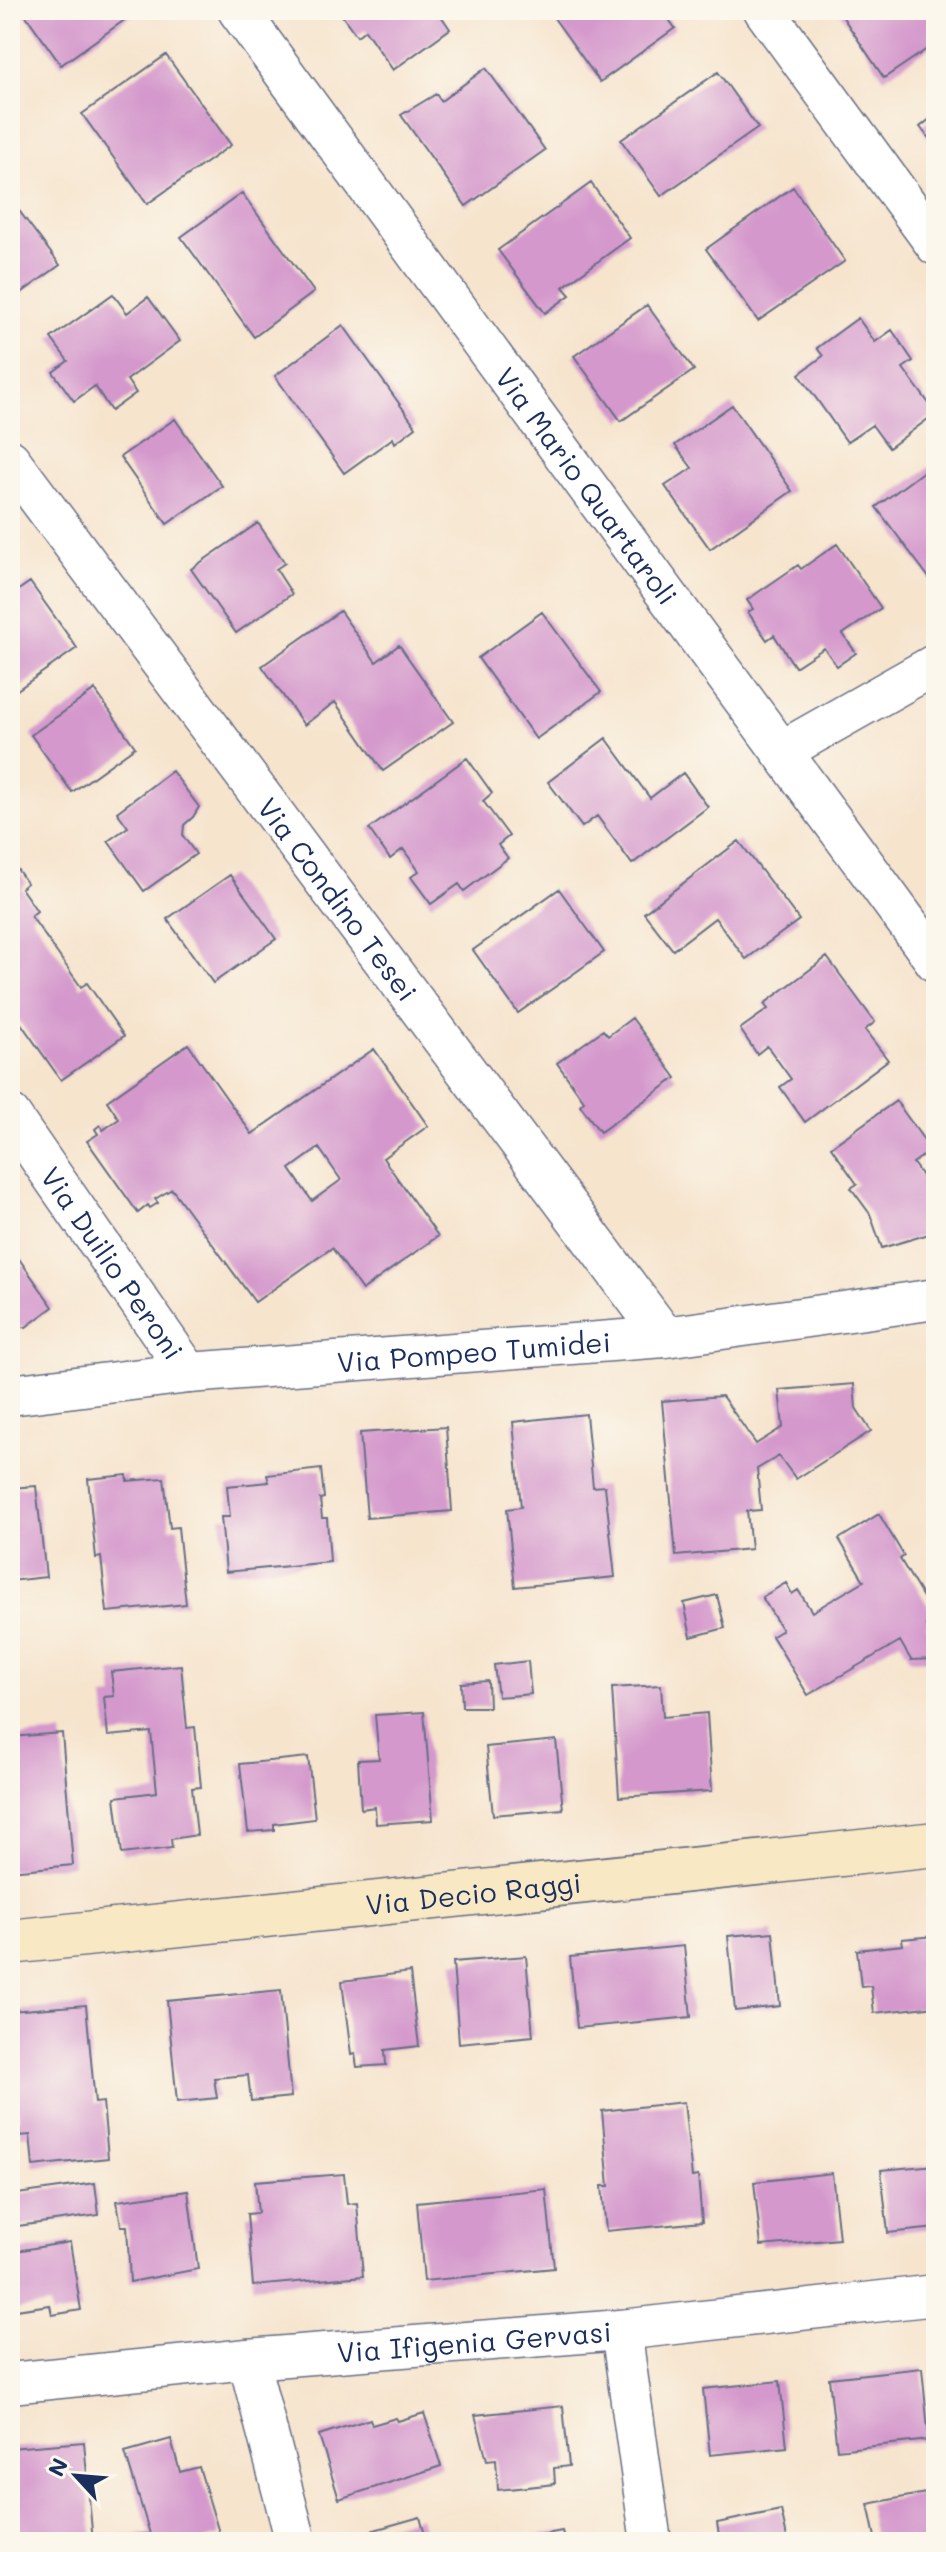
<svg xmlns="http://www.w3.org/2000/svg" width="946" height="2552" font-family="Mali,sans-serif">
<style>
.building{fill:#d498cc;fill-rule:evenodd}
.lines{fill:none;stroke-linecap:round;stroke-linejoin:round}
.street-casing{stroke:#686e85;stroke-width:43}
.secondary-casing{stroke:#686e85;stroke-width:47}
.street{stroke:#fff;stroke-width:40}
.secondary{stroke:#f8e8c3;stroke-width:44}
.labels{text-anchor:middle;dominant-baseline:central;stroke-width:7;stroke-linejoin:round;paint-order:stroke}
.street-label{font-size:28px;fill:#1b2f5e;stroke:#fbf7ec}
</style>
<rect width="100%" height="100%" fill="#fbf7ec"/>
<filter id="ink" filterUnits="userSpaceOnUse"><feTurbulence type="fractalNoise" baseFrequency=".0125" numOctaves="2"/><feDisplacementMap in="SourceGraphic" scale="16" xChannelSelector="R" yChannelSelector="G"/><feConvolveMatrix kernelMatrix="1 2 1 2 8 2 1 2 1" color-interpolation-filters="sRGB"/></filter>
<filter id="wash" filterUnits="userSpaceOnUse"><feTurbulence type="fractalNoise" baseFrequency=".006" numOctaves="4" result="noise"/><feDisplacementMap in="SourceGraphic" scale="32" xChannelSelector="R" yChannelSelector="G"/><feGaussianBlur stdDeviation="1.8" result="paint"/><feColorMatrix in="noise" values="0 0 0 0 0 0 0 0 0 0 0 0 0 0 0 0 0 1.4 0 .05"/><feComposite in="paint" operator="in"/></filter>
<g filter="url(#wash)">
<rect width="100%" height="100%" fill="#f6e4cd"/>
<g id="blocks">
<!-- building -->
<path class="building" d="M 22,10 L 130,10 L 133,14 L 61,65 Z
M 338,10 L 437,10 L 450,29 L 393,70 L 365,30 L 357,36 Z
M 565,10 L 662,10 L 675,28 L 600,82 L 554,18 Z
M 838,10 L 936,10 L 936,43 L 884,78 Z
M 166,55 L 231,145 L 147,204 L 82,114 Z
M 486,68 L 545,150 L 466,206 L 401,115 L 436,94 L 441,101 Z
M 718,72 L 758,128 L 661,196 L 621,140 Z
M 936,114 L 936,157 L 933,153 L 935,146 L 920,127 Z
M 591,183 L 630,238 L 563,287 L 570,295 L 545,313 L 498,250 Z
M 793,187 L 845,261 L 758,321 L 706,249 Z
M 242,193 L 314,292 L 254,337 L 181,237 Z
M 14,204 L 60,265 L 10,301 L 10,207 Z
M 113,294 L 127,313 L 148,297 L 180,341 L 127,380 L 136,393 L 111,411 L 95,386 L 74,401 L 53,372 L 68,361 L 51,338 Z
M 647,305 L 694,370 L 621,421 L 574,356 Z
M 858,318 L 875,342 L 892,330 L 913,361 L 903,368 L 936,413 L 889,448 L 872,425 L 847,442 L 799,374 L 823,356 L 817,348 Z
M 343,325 L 416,427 L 395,443 L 393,438 L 344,473 L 275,376 Z
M 732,405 L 792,491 L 710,549 L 665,486 L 692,468 L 675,445 Z
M 175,419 L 222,486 L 167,524 L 120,457 Z
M 936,462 L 936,587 L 876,507 Z
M 258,523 L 285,563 L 276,569 L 292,594 L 236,633 L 191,569 Z
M 837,544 L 881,608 L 843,634 L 856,653 L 837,666 L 824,648 L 795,667 L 774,635 L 767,640 L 748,612 L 753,609 L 747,600 L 798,565 L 801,569 Z
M 30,582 L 77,648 L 10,695 L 10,596 Z
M 340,611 L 376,662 L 399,645 L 453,722 L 383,771 L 335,702 L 304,725 L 262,666 Z
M 542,612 L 601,692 L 536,739 L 478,658 Z
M 95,690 L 135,747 L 72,792 L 31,735 Z
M 606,738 L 650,798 L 683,773 L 708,807 L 632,864 L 597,816 L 582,827 L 548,782 Z
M 467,758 L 492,793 L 483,801 L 509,836 L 498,845 L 508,858 L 464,891 L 459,884 L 431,904 L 411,877 L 419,871 L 403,849 L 390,859 L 369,829 Z
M 172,771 L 199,807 L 193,817 L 184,825 L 183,836 L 196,854 L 144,891 L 108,841 L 128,827 L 117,812 Z
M 739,841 L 799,920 L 746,959 L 715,918 L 673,950 L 644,913 Z
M 10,859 L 27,883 L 21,888 L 37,911 L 31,916 L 81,987 L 87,983 L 124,1036 L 61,1080 L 10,1008 Z
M 230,875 L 276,939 L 213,983 L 167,919 Z
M 559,889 L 604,952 L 518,1013 L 473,950 Z
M 827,957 L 875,1022 L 865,1030 L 888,1060 L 805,1122 L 780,1087 L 791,1079 L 767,1046 L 757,1054 L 740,1029 L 768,1009 L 764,1004 Z
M 632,1018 L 676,1078 L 600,1132 L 580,1105 L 584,1101 L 557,1063 L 603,1030 L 608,1036 Z
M 188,1044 L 252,1134 L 374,1049 L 428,1126 L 383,1158 L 438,1236 L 362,1290 L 332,1248 L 255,1302 L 172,1189 L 155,1199 L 158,1203 L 150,1208 L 148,1205 L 138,1213 L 87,1141 L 98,1134 L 95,1129 L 100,1125 L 103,1130 L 119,1119 L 107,1101 ZM 319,1148 L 341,1180 L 312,1201 L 290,1169 Z
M 896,1101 L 931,1150 L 913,1163 L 931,1189 L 936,1206 L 936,1232 L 882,1248 L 870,1214 L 851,1188 L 857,1184 L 831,1147 Z
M 10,1246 L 53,1307 L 26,1327 L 10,1328 Z
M 854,1384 L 856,1408 L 871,1431 L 796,1479 L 779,1456 L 757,1469 L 761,1510 L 747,1511 L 751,1549 L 676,1556 L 662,1401 L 722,1396 L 756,1444 L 783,1427 L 779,1390 Z
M 586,1414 L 593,1487 L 605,1486 L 615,1577 L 515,1587 L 507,1509 L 521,1507 L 513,1422 Z
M 446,1427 L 452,1511 L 367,1518 L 360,1433 Z
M 321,1469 L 324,1498 L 320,1499 L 322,1518 L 327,1518 L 330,1562 L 226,1572 L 221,1517 L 230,1517 L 227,1486 L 269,1482 L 267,1475 Z
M 127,1475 L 127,1481 L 164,1478 L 170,1528 L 178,1527 L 186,1604 L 107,1612 L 101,1557 L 96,1558 L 88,1479 Z
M 36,1486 L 46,1577 L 10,1581 L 10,1488 Z
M 879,1514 L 904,1556 L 900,1559 L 936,1619 L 926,1625 L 932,1634 L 935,1659 L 911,1660 L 900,1641 L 808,1695 L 772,1636 L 782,1630 L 762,1597 L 786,1583 L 792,1594 L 798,1590 L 812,1612 L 864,1581 L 839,1539 Z
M 717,1595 L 725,1628 L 691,1637 L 684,1603 Z
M 528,1661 L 531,1694 L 498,1697 L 494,1665 Z
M 181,1665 L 187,1728 L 195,1727 L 201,1787 L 192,1788 L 197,1835 L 171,1839 L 172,1848 L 122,1854 L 115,1797 L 157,1792 L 151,1732 L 108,1736 L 104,1697 L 114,1696 L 111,1672 Z
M 488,1681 L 489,1707 L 462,1707 L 461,1683 Z
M 661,1685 L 663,1717 L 707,1713 L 712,1791 L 619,1797 L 612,1688 Z
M 424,1712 L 433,1820 L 376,1824 L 375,1807 L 361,1809 L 358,1760 L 379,1759 L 375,1715 Z
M 62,1733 L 73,1865 L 10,1871 L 10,1737 Z
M 556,1740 L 563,1809 L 493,1815 L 486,1747 Z
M 308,1757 L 315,1819 L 274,1824 L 274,1830 L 248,1832 L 240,1764 Z
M 773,1932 L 780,2006 L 735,2011 L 728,1936 Z
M 936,1936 L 936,2006 L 874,2013 L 871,1986 L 861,1987 L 857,1950 L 903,1945 L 902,1939 Z
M 684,1946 L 691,2017 L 577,2028 L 570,1957 Z
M 526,1956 L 533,2036 L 459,2043 L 453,1962 Z
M 410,1972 L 419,2046 L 385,2050 L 386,2065 L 357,2067 L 355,2054 L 351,2055 L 342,1981 Z
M 281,1990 L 291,2097 L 251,2101 L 248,2075 L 214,2078 L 217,2098 L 177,2102 L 167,2001 Z
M 86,2005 L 95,2103 L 103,2102 L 108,2158 L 33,2166 L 30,2135 L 20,2136 L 18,2110 L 12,2111 L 10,2085 L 10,2011 Z
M 684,2102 L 692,2177 L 698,2176 L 702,2222 L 606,2231 L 602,2186 L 609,2186 L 602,2111 Z
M 936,2165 L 936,2228 L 888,2233 L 881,2170 Z
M 832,2173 L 839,2239 L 761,2246 L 754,2182 Z
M 344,2174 L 347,2204 L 357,2203 L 363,2276 L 253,2286 L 247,2214 L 258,2213 L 255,2181 Z
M 95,2183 L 99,2215 L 10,2227 L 10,2195 Z
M 546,2189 L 554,2268 L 424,2281 L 417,2202 Z
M 188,2191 L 198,2269 L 130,2282 L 127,2226 L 121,2226 L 117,2201 Z
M 70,2242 L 81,2310 L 52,2315 L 50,2305 L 16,2310 L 10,2274 L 10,2252 Z
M 922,2368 L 929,2440 L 837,2450 L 829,2378 Z
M 780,2381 L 787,2447 L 710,2455 L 703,2389 Z
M 563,2406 L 569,2466 L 554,2468 L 555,2484 L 498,2490 L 496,2459 L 487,2460 L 475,2415 Z
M 424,2413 L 441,2466 L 339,2499 L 319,2435 L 370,2419 L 372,2425 L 396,2418 L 398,2421 Z
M 171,2439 L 180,2472 L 199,2467 L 220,2536 L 200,2542 L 114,2542 L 114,2536 L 150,2534 L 125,2452 Z
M 84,2442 L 93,2542 L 10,2542 L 10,2448 Z
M 936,2491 L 936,2542 L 876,2542 L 868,2504 Z
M 781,2510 L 788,2542 L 720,2542 L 717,2523 Z
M 420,2517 L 427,2542 L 347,2542 L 346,2538 Z
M 562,2531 L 565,2542 L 521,2542 L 520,2539 Z"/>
</g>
</g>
<g filter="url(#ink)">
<use href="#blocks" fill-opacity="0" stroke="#686e85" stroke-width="2"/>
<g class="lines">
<!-- street casing -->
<g class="street-casing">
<g id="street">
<path id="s1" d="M 238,10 L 936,962"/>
<path d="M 764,10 L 936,245"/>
<path id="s2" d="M 10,460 L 665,1337"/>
<path d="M 782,751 L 936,664"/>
<path id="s3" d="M 10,1115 L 189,1373"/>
<path id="s4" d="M 10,1395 L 189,1373 L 665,1337 L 936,1299"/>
<path d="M 621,2330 L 651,2542"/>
<path d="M 248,2359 L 296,2542"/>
<path id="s5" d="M 10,2383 L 248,2359 L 621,2330 L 936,2295"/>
</g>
</g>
<!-- secondary casing -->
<g class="secondary-casing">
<g id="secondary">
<path id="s6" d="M 10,1942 L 936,1844"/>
</g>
</g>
<!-- street -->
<use href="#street" class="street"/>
<!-- secondary -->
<use href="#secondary" class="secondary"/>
</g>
</g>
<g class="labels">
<!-- street labels -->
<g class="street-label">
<text stroke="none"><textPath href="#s1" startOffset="590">Via Mario Quartaroli</textPath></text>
<text stroke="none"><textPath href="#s2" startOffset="548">Via Condino Tesei</textPath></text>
<text stroke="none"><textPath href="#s3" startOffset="180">Via Duilio Peroni</textPath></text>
<text stroke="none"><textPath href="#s4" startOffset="466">Via Pompeo Tumidei</textPath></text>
<text stroke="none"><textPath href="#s6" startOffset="466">Via Decio Raggi</textPath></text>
<text stroke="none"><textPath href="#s5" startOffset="466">Via Ifigenia Gervasi</textPath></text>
</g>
</g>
<!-- margin -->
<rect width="946" height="2552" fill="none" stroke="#fbf7ec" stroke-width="40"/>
<!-- north arrow -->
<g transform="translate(76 2476) rotate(296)" stroke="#fbf7ec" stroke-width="6" paint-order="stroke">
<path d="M0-6L14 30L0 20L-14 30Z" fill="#1b2f5e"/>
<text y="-12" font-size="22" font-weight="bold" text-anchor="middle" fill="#1b2f5e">N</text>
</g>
</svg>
